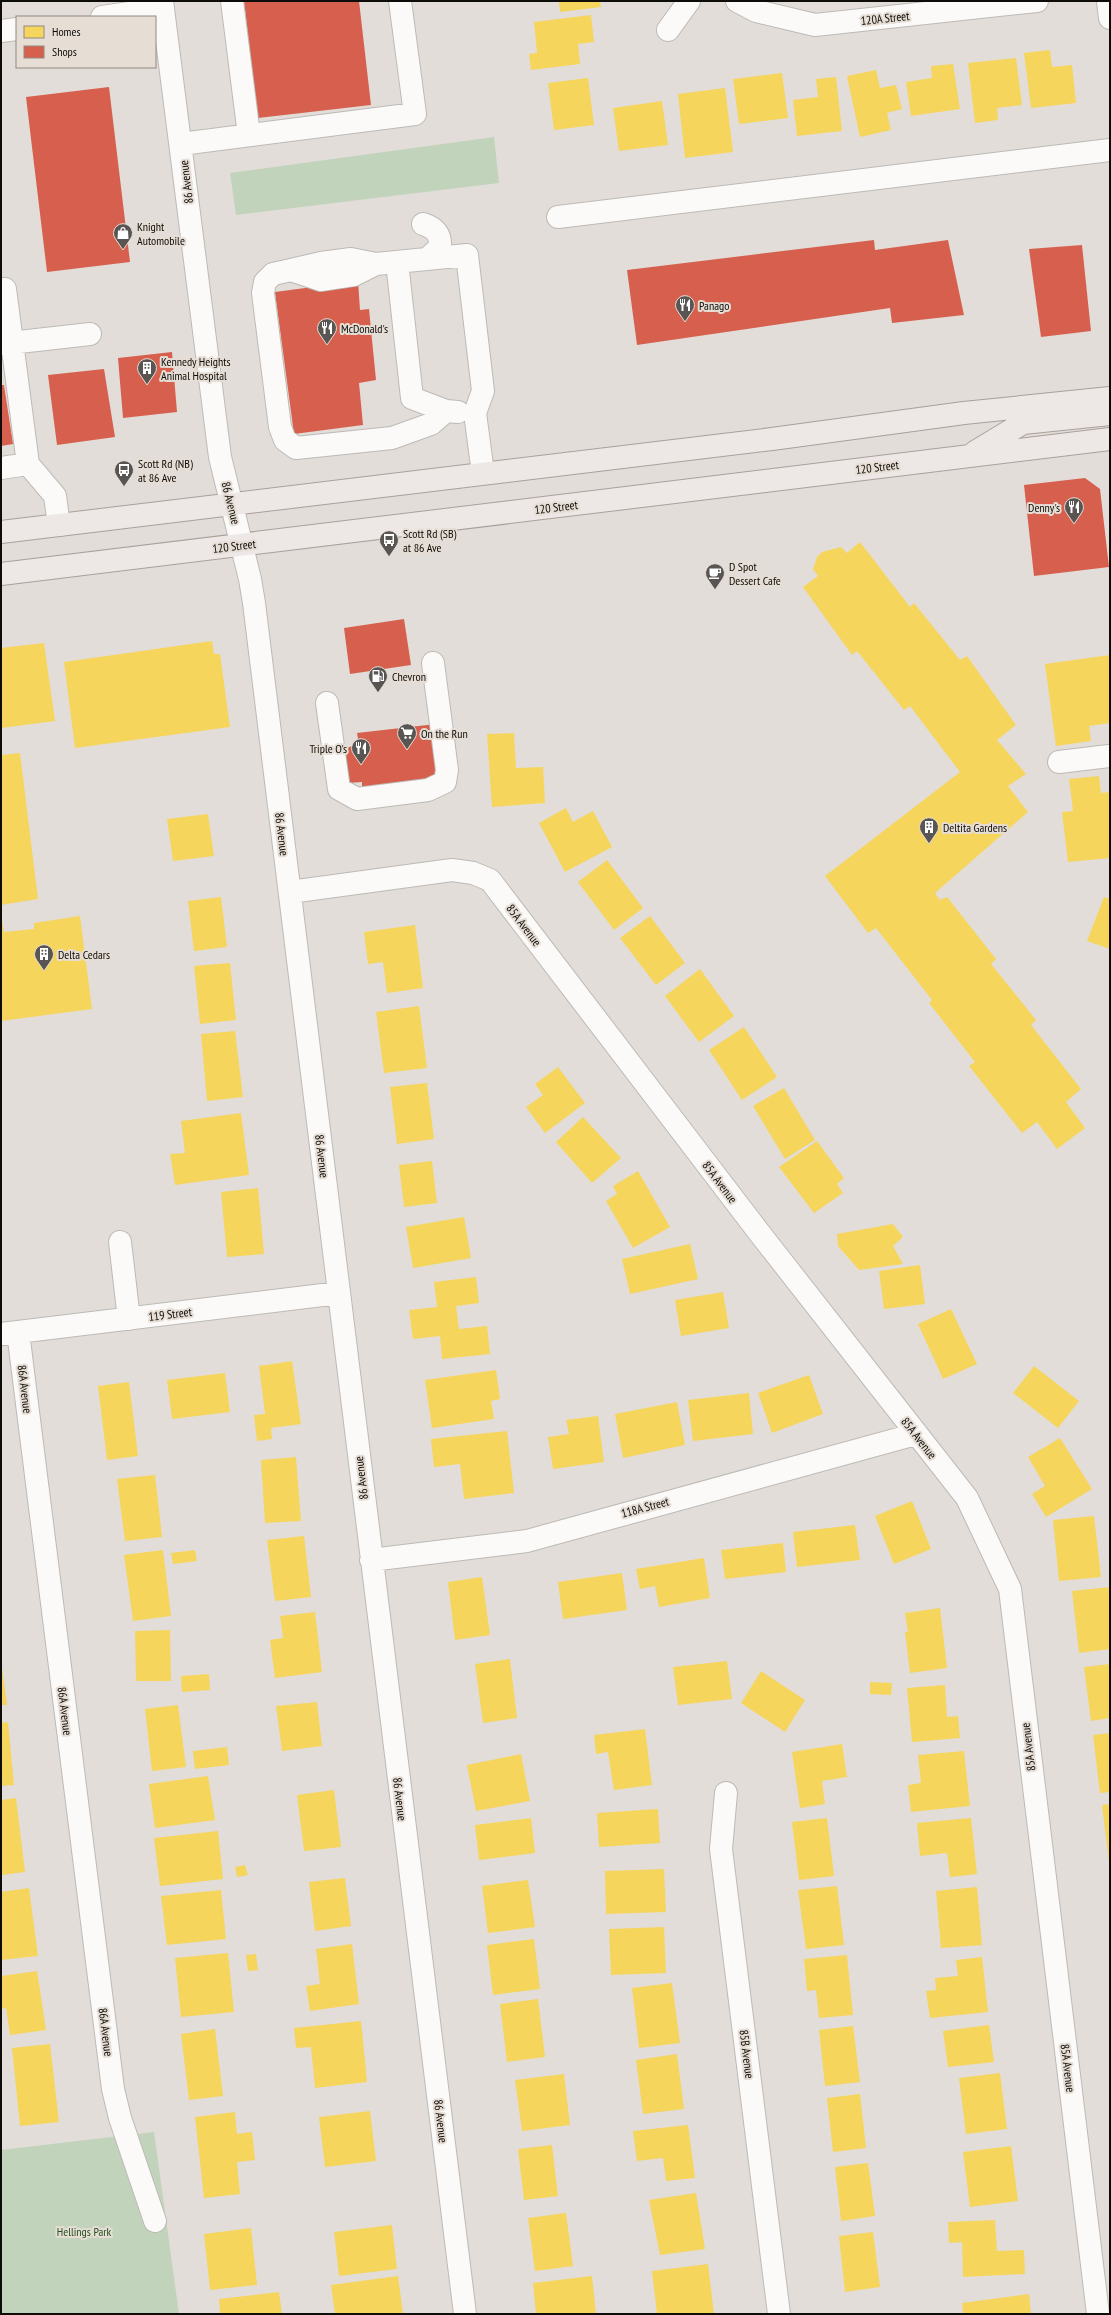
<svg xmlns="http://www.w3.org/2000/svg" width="1111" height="2315" font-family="'PT Sans Narrow',sans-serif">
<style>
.green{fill:#c2d3bc}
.homes{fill:#f6d55c}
.shops{fill:#d6604d}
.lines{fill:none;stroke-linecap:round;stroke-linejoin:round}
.minor-casing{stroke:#bdbab6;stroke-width:24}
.major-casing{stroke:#aa9f9b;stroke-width:24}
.minor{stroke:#fbfaf9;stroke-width:22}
.major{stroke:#ede7e5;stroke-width:22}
.labels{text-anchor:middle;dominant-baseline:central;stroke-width:4;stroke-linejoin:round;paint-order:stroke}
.street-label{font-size:12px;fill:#0e0c09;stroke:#e6ddd5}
.poi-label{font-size:12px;fill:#0e0c09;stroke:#e6ddd5;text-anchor:start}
.park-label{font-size:12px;fill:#21511f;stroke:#e6ddd5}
</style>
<rect width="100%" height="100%" fill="#e2ddd9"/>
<!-- green -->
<path class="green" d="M 494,137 L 499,183 L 236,215 L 230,173 Z
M 154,2132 L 179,2314 L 1,2314 L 1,2150 Z"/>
<!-- homes -->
<path class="homes" d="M 559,1 L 600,1 L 601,7 L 560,12 Z
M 591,15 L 594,42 L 578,44 L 580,64 L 531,70 L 529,54 L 537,53 L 534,22 Z
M 1050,50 L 1052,67 L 1072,65 L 1076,103 L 1031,108 L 1024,53 Z
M 1016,58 L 1022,105 L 997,108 L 998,120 L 975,123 L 968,63 Z
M 953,64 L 960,109 L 911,116 L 906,82 L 932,78 L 931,66 Z
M 876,70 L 880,88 L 896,85 L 902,109 L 887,113 L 891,130 L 860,137 L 847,76 Z
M 782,73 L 788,118 L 739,124 L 733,79 Z
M 836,77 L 842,131 L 797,136 L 793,100 L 818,97 L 816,79 Z
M 588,78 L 594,125 L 554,130 L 548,83 Z
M 725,88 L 733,152 L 685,158 L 678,94 Z
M 662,101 L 668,145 L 619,151 L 613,108 Z
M 860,542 L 910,607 L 914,603 L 960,660 L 967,656 L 1016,725 L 997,740 L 1026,774 L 1008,786 L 1028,812 L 935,893 L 940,900 L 947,897 L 996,959 L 991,964 L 1036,1020 L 1031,1025 L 1081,1089 L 1066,1102 L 1085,1128 L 1057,1149 L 1037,1122 L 1022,1133 L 969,1066 L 975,1062 L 929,1003 L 932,1000 L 876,928 L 868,933 L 825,876 L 960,772 L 910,706 L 904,710 L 857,651 L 852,655 L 803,587 L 818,576 L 813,569 L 817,557 L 822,552 L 841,547 L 847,553 Z
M 212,641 L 214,654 L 220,654 L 230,727 L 75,748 L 64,662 Z
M 44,643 L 55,721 L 1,728 L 1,648 Z
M 1110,655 L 1110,723 L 1089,726 L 1091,741 L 1056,746 L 1045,664 Z
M 514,733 L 516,768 L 543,767 L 545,803 L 492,807 L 487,734 Z
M 20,753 L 38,899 L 1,905 L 1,755 Z
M 1099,776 L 1101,793 L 1110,792 L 1110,858 L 1068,862 L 1062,812 L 1073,811 L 1069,779 Z
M 566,808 L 573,822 L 593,811 L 612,847 L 565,872 L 539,823 Z
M 208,814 L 214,856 L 173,861 L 167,819 Z
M 607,860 L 643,908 L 614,930 L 578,882 Z
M 221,897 L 227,947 L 194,951 L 188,901 Z
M 1104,897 L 1110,899 L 1110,949 L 1087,941 Z
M 1,915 L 4,932 L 34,929 L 34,923 L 80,916 L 92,1009 L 1,1021 Z
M 650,916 L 685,963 L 656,985 L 620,938 Z
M 415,925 L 423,988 L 387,993 L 383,962 L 368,964 L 364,932 Z
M 230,963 L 236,1020 L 200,1024 L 194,966 Z
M 700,969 L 734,1016 L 699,1042 L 665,996 Z
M 419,1006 L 427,1068 L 384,1073 L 376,1012 Z
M 744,1027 L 777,1077 L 742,1100 L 709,1050 Z
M 235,1031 L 243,1097 L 207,1101 L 201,1034 Z
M 558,1067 L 585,1103 L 545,1133 L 526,1107 L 543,1095 L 535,1084 Z
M 427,1083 L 434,1139 L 397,1144 L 390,1087 Z
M 784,1088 L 815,1140 L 785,1159 L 753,1106 Z
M 241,1113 L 249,1175 L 175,1185 L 170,1154 L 185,1153 L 181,1121 Z
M 583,1117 L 621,1158 L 592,1183 L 556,1142 Z
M 817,1141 L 844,1178 L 837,1184 L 843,1193 L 814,1213 L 779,1167 Z
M 432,1161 L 437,1203 L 404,1207 L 399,1165 Z
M 638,1171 L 670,1227 L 633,1248 L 606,1201 L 617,1194 L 613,1186 Z
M 258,1188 L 264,1254 L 227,1257 L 221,1192 Z
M 464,1217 L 471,1258 L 413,1268 L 406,1227 Z
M 893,1224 L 903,1237 L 893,1246 L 903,1264 L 859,1270 L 838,1246 L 837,1234 Z
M 690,1244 L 698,1279 L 630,1294 L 622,1259 Z
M 920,1265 L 925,1304 L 884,1309 L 879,1271 Z
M 476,1277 L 479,1303 L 456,1306 L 459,1329 L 487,1326 L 490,1354 L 442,1359 L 440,1336 L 413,1339 L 409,1310 L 437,1307 L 434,1282 Z
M 723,1292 L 729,1328 L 681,1336 L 675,1300 Z
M 951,1309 L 977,1364 L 943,1379 L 918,1324 Z
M 292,1361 L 301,1424 L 271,1428 L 272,1439 L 257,1441 L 254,1415 L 265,1414 L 259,1366 Z
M 1034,1366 L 1079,1401 L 1058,1428 L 1013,1393 Z
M 496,1370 L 500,1399 L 491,1401 L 494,1419 L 432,1428 L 425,1380 Z
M 225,1373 L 230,1412 L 172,1419 L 167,1380 Z
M 809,1375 L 823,1414 L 772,1433 L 758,1393 Z
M 129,1382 L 138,1456 L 107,1460 L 98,1386 Z
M 749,1393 L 753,1434 L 693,1441 L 688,1400 Z
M 677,1402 L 685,1445 L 623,1458 L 615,1414 Z
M 598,1416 L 604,1462 L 553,1469 L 548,1437 L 569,1434 L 566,1420 Z
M 507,1431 L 514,1493 L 464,1499 L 460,1464 L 434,1467 L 431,1439 Z
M 1060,1438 L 1092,1489 L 1046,1517 L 1032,1494 L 1045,1486 L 1028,1457 Z
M 296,1457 L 301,1521 L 265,1523 L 261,1460 Z
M 155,1475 L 162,1537 L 125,1541 L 117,1479 Z
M 912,1501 L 931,1549 L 894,1564 L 875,1516 Z
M 1094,1516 L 1101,1577 L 1059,1581 L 1053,1520 Z
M 855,1525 L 860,1560 L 797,1567 L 793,1532 Z
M 304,1536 L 311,1597 L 275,1601 L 267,1540 Z
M 783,1543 L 786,1572 L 725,1579 L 721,1550 Z
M 163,1550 L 171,1616 L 133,1621 L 124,1555 Z
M 195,1550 L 197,1561 L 173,1564 L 171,1553 Z
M 704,1558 L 710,1598 L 659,1607 L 655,1586 L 640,1589 L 636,1569 Z
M 622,1573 L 627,1610 L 563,1619 L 558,1582 Z
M 482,1577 L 490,1635 L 455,1640 L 448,1582 Z
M 1110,1587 L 1110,1649 L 1079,1653 L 1072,1591 Z
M 940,1608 L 947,1668 L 910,1673 L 905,1632 L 908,1632 L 905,1613 Z
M 315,1612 L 322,1672 L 275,1678 L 270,1640 L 283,1638 L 280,1616 Z
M 170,1630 L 171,1681 L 136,1681 L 135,1631 Z
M 510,1659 L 517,1718 L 483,1723 L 475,1664 Z
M 1,1660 L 7,1705 L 1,1705 Z
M 727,1661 L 732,1699 L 678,1705 L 673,1667 Z
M 1110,1664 L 1110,1718 L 1091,1721 L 1084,1667 Z
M 761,1671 L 805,1700 L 785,1732 L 741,1703 Z
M 209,1674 L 210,1690 L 182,1692 L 181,1676 Z
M 870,1682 L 892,1683 L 891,1695 L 870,1694 Z
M 945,1685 L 947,1717 L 958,1716 L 960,1738 L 912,1742 L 907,1688 Z
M 317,1702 L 322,1746 L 282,1751 L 276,1706 Z
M 178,1705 L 186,1767 L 152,1771 L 145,1709 Z
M 8,1722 L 14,1785 L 1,1786 L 1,1723 Z
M 645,1729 L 652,1785 L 614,1790 L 608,1752 L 596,1754 L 594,1735 Z
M 1110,1733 L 1110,1792 L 1100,1793 L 1093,1735 Z
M 842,1744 L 847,1777 L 822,1781 L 825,1804 L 800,1808 L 792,1752 Z
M 227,1747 L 229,1765 L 195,1769 L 193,1751 Z
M 964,1751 L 970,1806 L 911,1812 L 908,1785 L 921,1783 L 918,1755 Z
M 521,1754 L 530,1801 L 476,1811 L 467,1765 Z
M 208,1776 L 215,1820 L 155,1828 L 149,1784 Z
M 334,1790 L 341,1847 L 304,1851 L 297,1795 Z
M 16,1798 L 25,1872 L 1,1875 L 1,1800 Z
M 1110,1804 L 1110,1863 L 1109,1863 L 1102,1805 Z
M 658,1809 L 660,1843 L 599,1847 L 597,1813 Z
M 531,1818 L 535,1853 L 479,1860 L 475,1825 Z
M 827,1818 L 834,1876 L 799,1880 L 792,1822 Z
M 971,1818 L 977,1874 L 950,1877 L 947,1853 L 920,1856 L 917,1823 Z
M 218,1831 L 223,1879 L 160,1886 L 154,1838 Z
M 245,1865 L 248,1875 L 237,1877 L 235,1867 Z
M 664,1869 L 666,1912 L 606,1914 L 605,1871 Z
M 345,1878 L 351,1926 L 315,1931 L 309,1882 Z
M 528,1880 L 535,1927 L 488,1933 L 482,1886 Z
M 837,1886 L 844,1945 L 806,1949 L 798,1890 Z
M 977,1887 L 982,1945 L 941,1948 L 936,1891 Z
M 29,1888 L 38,1956 L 1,1960 L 1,1892 Z
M 221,1890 L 226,1939 L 167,1945 L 161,1896 Z
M 664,1927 L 666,1973 L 611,1975 L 609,1929 Z
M 534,1939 L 540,1989 L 493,1995 L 487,1945 Z
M 352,1944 L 359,2004 L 310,2011 L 306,1986 L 320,1984 L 316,1949 Z
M 228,1953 L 234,2012 L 181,2017 L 175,1958 Z
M 256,1954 L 258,1970 L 248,1971 L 246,1955 Z
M 847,1955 L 853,2015 L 819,2018 L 816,1990 L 807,1991 L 804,1959 Z
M 982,1957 L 988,2012 L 930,2018 L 926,1991 L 936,1990 L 935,1978 L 958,1976 L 956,1960 Z
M 37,1971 L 46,2030 L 10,2035 L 6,2008 L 1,2009 L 1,1976 Z
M 672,1983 L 680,2043 L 639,2048 L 632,1988 Z
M 538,1999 L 545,2057 L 507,2062 L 500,2004 Z
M 361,2021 L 367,2082 L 315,2088 L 311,2047 L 296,2048 L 294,2028 Z
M 989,2025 L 994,2062 L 948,2067 L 943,2031 Z
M 853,2026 L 860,2082 L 825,2086 L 819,2030 Z
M 215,2029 L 223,2096 L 189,2100 L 181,2034 Z
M 50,2044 L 59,2122 L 20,2126 L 12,2048 Z
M 677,2054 L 684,2109 L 643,2114 L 636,2060 Z
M 1000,2073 L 1007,2129 L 966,2134 L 959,2078 Z
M 564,2074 L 570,2125 L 522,2131 L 515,2080 Z
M 860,2094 L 866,2148 L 833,2152 L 827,2098 Z
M 370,2111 L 376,2161 L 325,2167 L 319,2117 Z
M 235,2112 L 237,2134 L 252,2132 L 255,2160 L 237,2162 L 240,2194 L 204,2198 L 195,2117 Z
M 688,2125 L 695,2178 L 666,2181 L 663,2158 L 637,2161 L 633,2131 Z
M 552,2145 L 558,2196 L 524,2200 L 518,2149 Z
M 1011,2146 L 1018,2201 L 970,2207 L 963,2152 Z
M 868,2163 L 875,2216 L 841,2221 L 835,2167 Z
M 696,2193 L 705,2249 L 660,2255 L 649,2200 Z
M 566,2213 L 573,2266 L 535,2271 L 528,2218 Z
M 995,2220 L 997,2251 L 1024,2250 L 1025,2274 L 963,2277 L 962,2242 L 949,2243 L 948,2222 Z
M 392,2225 L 397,2269 L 339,2276 L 334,2232 Z
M 251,2228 L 257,2285 L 210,2290 L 204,2234 Z
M 873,2232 L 880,2287 L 845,2292 L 839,2236 Z
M 708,2264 L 714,2314 L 657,2314 L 652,2271 Z
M 398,2276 L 403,2314 L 335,2314 L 331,2285 Z
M 592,2276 L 596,2314 L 536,2314 L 533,2283 Z
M 279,2292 L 282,2314 L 217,2314 L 220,2313 L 219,2299 Z
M 1029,2294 L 1031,2314 L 963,2314 L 962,2303 Z"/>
<!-- shops -->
<path class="shops" d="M 244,1 L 359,1 L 371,105 L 258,118 Z
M 109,87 L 130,262 L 47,272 L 26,97 Z
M 874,240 L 875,250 L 948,240 L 964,315 L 892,323 L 890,308 L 637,345 L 627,270 Z
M 1082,245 L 1091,331 L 1041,337 L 1029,249 Z
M 358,281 L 360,310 L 369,309 L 376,380 L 359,383 L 363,425 L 294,434 L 275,292 Z
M 172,352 L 177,412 L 123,418 L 118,358 Z
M 104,369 L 115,437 L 57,445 L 48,375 Z
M 1,385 L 4,385 L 13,444 L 1,446 Z
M 1085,478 L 1100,489 L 1109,567 L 1034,576 L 1024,485 Z
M 404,619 L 411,665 L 350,674 L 344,628 Z
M 436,724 L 442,769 L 434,781 L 362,789 L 362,782 L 348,783 L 344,748 L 359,745 L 357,733 Z"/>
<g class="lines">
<!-- minor casing -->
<g class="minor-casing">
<path id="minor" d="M 162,1 L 220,457 L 250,579 L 254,603 L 465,2314
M 232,1 L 249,135
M 737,1 L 756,11 L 815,25 L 1037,1
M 1108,1 L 1110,18
M 102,17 L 163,8
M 668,30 L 689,1
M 1,31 L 17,29
M 181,144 L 415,114 L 400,1
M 558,217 L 1110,150
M 423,224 C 435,228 441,234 440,247 L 428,258
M 397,262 L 412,398 L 446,411 L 458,412
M 291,270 L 321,263 L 351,259 L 376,264
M 5,289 L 28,464
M 1,344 L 90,334
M 446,411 L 431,424 L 392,438 L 296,448 L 285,440 L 280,427 L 263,293 L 265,282 L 273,274 L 291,270 L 321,280 L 354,275 L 376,264 L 467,255 L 483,391 L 475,413 L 483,473
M 1,468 L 28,464 L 55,496 L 59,525
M 327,703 L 339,789 L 357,799 L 428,790 L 445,782 L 447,770 L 433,663
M 1059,762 L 1109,756
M 290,892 L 452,870 L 473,873 L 490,880 L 761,1235 L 967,1498 L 1010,1589 L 1098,2314
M 120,1242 L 129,1319
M 18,1332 L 113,2089 L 120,2118 L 155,2221
M 1,1334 L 339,1293
M 371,1560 L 527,1541 L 916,1434
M 726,1793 L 721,1849 L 779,2314"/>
</g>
<!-- major casing -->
<g class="major-casing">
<path id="major" d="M 975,452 L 1023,423 L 1110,414
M 1,532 L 772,439 L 964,413 L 1110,398
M 1,574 L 1110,439"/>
</g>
<!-- minor -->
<use href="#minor" class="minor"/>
<!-- major -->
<use href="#major" class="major"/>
</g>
<!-- icons -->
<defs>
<g id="shop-pin" transform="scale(1)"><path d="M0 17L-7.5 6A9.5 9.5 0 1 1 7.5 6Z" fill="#585552" stroke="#e6ddd5"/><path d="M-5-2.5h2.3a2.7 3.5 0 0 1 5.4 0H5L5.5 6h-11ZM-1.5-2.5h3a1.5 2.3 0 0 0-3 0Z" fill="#fff"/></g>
<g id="restaurant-pin" transform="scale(1)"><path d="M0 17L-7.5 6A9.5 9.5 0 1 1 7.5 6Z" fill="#585552" stroke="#e6ddd5"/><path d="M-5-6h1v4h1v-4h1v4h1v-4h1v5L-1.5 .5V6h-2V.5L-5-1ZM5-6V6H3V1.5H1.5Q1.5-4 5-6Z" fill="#fff"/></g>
<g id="building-pin" transform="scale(1)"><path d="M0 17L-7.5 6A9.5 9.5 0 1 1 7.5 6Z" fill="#585552" stroke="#e6ddd5"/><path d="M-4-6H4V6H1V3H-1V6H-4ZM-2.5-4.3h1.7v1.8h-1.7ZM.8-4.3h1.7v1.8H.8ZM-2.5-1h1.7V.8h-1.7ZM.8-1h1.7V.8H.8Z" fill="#fff"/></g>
<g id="bus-pin" transform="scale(1)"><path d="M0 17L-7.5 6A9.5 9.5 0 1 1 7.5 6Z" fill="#585552" stroke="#e6ddd5"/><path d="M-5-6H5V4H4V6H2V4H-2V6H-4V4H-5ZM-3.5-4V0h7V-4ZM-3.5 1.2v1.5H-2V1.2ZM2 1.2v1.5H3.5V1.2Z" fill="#fff"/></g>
<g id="cafe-pin" transform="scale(1)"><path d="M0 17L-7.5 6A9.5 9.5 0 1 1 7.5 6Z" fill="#585552" stroke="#e6ddd5"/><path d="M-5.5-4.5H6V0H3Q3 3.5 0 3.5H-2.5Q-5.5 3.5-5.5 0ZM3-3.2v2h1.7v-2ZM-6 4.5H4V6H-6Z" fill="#fff"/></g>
<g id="fuel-pin" transform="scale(1)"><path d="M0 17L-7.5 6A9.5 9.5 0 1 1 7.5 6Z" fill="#585552" stroke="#e6ddd5"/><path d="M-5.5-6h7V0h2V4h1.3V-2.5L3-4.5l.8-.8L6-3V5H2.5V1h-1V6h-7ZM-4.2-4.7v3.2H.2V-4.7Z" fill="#fff"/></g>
<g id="supermarket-pin" transform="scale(1)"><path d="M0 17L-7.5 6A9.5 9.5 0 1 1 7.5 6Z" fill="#585552" stroke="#e6ddd5"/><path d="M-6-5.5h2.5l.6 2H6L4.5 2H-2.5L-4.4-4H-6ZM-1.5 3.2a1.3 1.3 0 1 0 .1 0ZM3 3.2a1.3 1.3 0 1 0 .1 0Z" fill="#fff"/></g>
</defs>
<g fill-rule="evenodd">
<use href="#shop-pin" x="123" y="233"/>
<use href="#restaurant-pin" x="685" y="305"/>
<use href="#restaurant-pin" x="327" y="328"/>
<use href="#building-pin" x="147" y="368"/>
<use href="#bus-pin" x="124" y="470"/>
<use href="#restaurant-pin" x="1074" y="507"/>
<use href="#bus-pin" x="389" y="540"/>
<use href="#cafe-pin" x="715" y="573"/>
<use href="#fuel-pin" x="378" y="676"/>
<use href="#supermarket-pin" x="407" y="733"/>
<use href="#restaurant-pin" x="361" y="748"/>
<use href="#building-pin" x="929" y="827"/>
<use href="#building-pin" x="44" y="954"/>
</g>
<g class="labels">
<!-- street labels -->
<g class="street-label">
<text transform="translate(885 18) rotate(-6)">120A Street</text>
<text transform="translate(186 182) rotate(-97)">86 Avenue</text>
<text transform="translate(877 467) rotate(-7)">120 Street</text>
<text transform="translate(231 503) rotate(76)">86 Avenue</text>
<text transform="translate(556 507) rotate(-7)">120 Street</text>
<text transform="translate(234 546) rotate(-7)">120 Street</text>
<text transform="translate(282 834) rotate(83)">86 Avenue</text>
<text transform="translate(524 925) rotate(53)">85A Avenue</text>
<text transform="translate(322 1156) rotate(83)">86 Avenue</text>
<text transform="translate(720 1182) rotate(53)">85A Avenue</text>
<text transform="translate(170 1314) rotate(-7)">119 Street</text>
<text transform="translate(25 1389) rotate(83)">86A Avenue</text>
<text transform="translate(919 1438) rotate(52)">85A Avenue</text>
<text transform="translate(361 1478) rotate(-97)">86 Avenue</text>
<text transform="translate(645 1507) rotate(-15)">118A Street</text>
<text transform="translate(65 1711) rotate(83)">86A Avenue</text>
<text transform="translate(1028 1747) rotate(-97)">85A Avenue</text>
<text transform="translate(400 1799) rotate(83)">86 Avenue</text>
<text transform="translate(106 2032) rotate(83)">86A Avenue</text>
<text transform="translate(747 2054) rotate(83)">85B Avenue</text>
<text transform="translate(1068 2068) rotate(83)">85A Avenue</text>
<text transform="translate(441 2121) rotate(83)">86 Avenue</text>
</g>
<!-- poi labels -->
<g class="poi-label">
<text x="137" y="226">Knight<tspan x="137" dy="14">Automobile</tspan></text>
<text x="699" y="305">Panago</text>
<text x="341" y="328">McDonald's</text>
<text x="161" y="361">Kennedy Heights<tspan x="161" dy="14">Animal Hospital</tspan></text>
<text x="138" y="463">Scott Rd (NB)<tspan x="138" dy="14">at 86 Ave</tspan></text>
<text x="1060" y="507" text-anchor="end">Denny's</text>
<text x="403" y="533">Scott Rd (SB)<tspan x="403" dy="14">at 86 Ave</tspan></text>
<text x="729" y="566">D Spot<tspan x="729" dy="14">Dessert Cafe</tspan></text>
<text x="392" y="676">Chevron</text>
<text x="421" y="733">On the Run</text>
<text x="347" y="748" text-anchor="end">Triple O's</text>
<text x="943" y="827">Deltita Gardens</text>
<text x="58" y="954">Delta Cedars</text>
</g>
<!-- park labels -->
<g class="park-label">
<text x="84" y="2231">Hellings Park</text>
</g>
</g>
<!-- border -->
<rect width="1111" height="2315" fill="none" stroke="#0e0c09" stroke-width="4"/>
<!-- legend -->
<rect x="16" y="16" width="140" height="52" fill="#e6ddd5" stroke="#908983"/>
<rect x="24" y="26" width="20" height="12" fill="#f6d55c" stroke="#908983"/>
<text x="52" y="36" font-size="12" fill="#0e0c09">Homes</text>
<rect x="24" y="46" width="20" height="12" fill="#d6604d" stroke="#908983"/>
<text x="52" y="56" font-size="12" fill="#0e0c09">Shops</text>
</svg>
